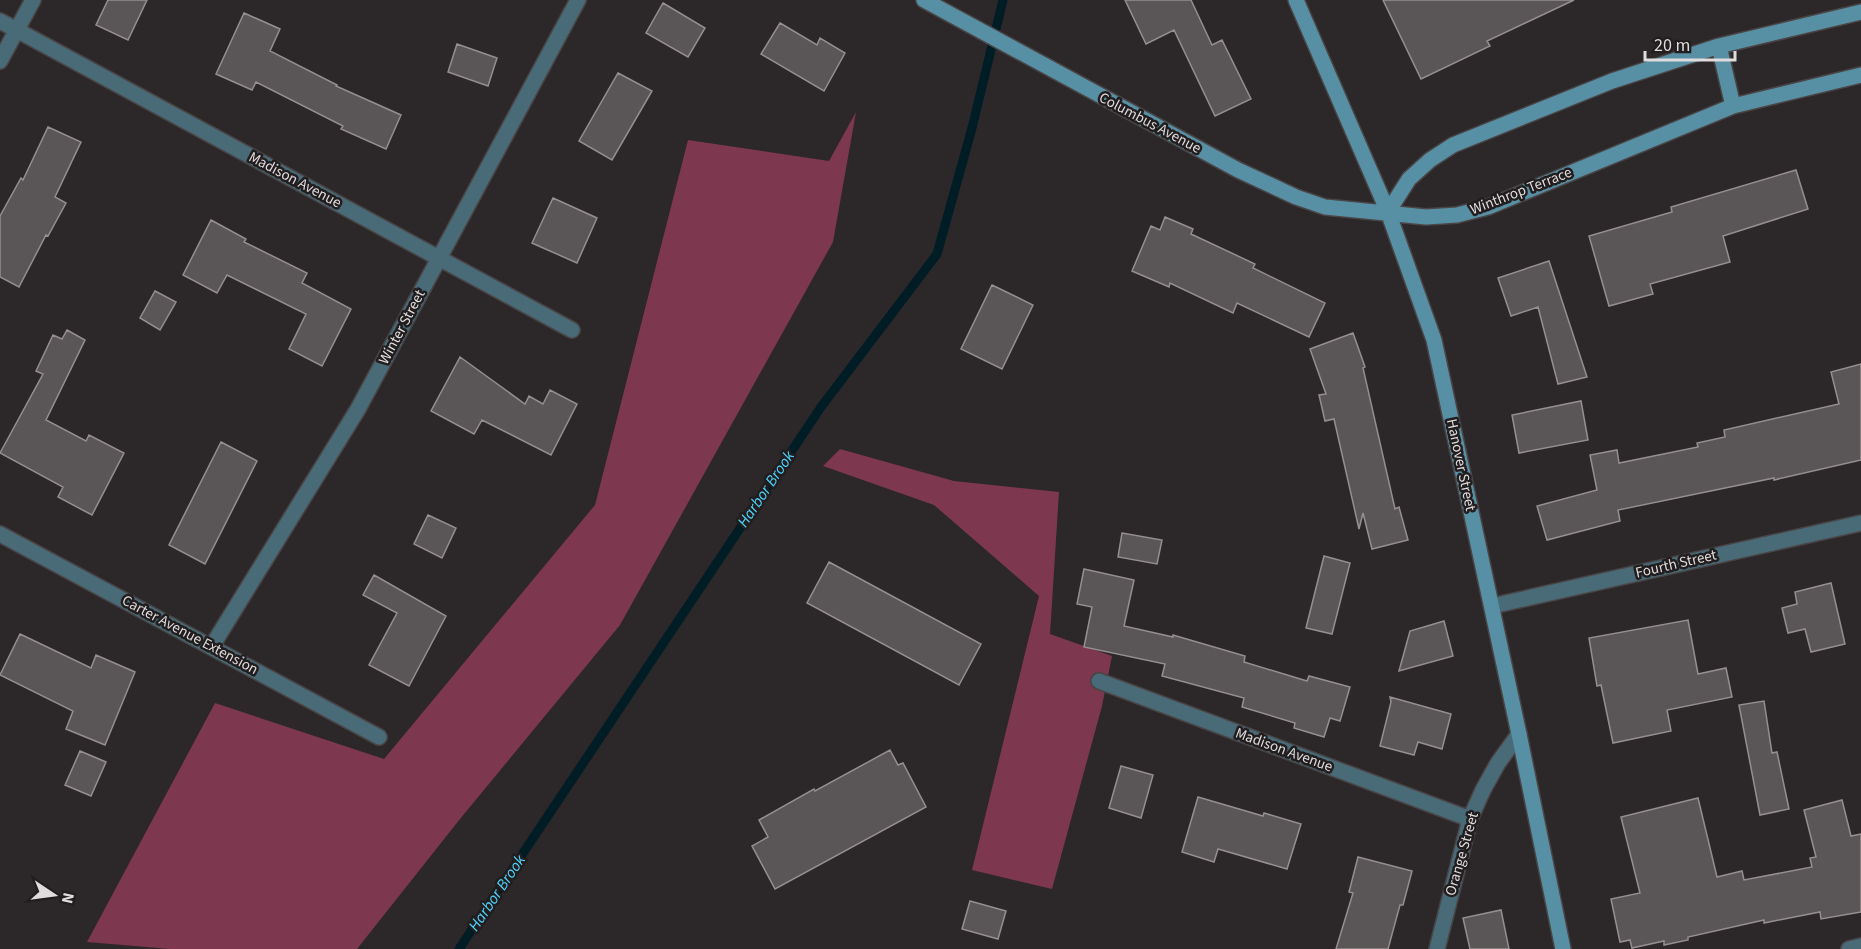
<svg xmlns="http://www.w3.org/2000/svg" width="1861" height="949" font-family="'Source Sans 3',sans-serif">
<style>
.forest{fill:#7d384f}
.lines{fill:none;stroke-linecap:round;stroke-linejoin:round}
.stream{stroke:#001c25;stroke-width:9}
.building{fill:#5a5556;stroke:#958f90;stroke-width:1.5}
.street-casing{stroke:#494445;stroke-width:18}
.secondary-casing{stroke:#494445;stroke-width:18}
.street{stroke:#486b77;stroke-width:15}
.secondary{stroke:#5790a4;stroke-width:15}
.labels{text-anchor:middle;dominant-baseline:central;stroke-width:5;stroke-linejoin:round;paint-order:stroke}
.street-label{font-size:15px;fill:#dfdcdd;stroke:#221d1e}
.water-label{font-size:16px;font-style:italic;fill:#4ed5ff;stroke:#221d1e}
</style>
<rect width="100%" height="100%" fill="#2c2728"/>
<!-- forest -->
<path class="forest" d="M 856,112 L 833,242 L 620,625 L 460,819 L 357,949 L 170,949 L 87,942 L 215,703 L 384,759 L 595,505 L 688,140 L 829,161 Z
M 840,449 L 954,481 L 1059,492 L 1050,634 L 1112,656 L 1102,706 L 1052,889 L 972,870 L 1039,596 L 934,505 L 823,466 Z"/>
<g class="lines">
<!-- stream -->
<path class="stream" d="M 459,949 L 821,407 L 937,254 L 972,128 L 1003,0"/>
</g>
<!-- building -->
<path class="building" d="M 108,0 L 147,0 L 128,40 L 96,25 Z
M 1125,0 L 1191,0 L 1212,45 L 1222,40 L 1251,99 L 1215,116 L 1174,30 L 1146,44 Z
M 1383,0 L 1574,0 L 1487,41 L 1490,46 L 1421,79 Z
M 663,3 L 705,28 L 688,57 L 646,33 Z
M 244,13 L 280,29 L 270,51 L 337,85 L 336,86 L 401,115 L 386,149 L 341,129 L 343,126 L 256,82 L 252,90 L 216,74 Z
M 780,23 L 817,45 L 820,38 L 845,53 L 824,91 L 761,54 Z
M 457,44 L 497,58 L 488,86 L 448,72 Z
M 618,73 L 652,91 L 612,160 L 579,141 Z
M 48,127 L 81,142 L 55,197 L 66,203 L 48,236 L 46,235 L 19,287 L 0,277 L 0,216 L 21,178 L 23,180 Z
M 1796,170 L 1808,209 L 1723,236 L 1730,262 L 1650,284 L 1653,294 L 1609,306 L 1589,236 L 1672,212 L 1671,207 Z
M 553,198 L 597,218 L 577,263 L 532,243 Z
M 1165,217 L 1193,229 L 1191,234 L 1255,264 L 1253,268 L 1325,303 L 1309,337 L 1237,303 L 1233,313 L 1170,283 L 1169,287 L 1132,271 L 1151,226 L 1160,230 Z
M 211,220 L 246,239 L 244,242 L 307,273 L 302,283 L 351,309 L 322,366 L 289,349 L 306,314 L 227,275 L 217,293 L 183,275 Z
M 1549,261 L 1587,377 L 1558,384 L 1538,307 L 1511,316 L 1498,278 Z
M 992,285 L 1033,305 L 1002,369 L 961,349 Z
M 155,291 L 176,302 L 160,330 L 140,318 Z
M 67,330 L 85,340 L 46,420 L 86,441 L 89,435 L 124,453 L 92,515 L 58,497 L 63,487 L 0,453 L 43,374 L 36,371 L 53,335 L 62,339 Z
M 1353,333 L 1365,367 L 1363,368 L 1395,509 L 1399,507 L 1408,540 L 1372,549 L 1363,513 L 1359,529 L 1334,419 L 1325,421 L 1319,395 L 1326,394 L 1310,349 Z
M 460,357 L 525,404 L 529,396 L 543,404 L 550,390 L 577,404 L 551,455 L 482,420 L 474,434 L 431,411 Z
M 1861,364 L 1861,460 L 1774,480 L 1774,478 L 1618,510 L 1620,521 L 1547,540 L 1537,506 L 1597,490 L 1590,455 L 1617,450 L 1619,463 L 1698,447 L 1697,443 L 1725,437 L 1724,430 L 1839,404 L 1831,372 Z
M 1581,401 L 1588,440 L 1519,453 L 1512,415 Z
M 221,442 L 257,461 L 205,564 L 169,545 Z
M 428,515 L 456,528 L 442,558 L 414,544 Z
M 1122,533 L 1162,540 L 1157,564 L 1118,557 Z
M 1324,556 L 1350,563 L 1332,634 L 1306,628 Z
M 829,562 L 981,644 L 959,685 L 807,603 Z
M 1084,569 L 1134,580 L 1124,626 L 1173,637 L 1173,635 L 1245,656 L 1244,662 L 1307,681 L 1309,676 L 1350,687 L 1340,721 L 1330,718 L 1324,737 L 1294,728 L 1295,723 L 1242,707 L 1244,698 L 1162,676 L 1165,664 L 1084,647 L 1092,607 L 1077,604 Z
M 374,575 L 446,616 L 409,686 L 369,665 L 397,613 L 363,595 Z
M 1831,583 L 1845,644 L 1811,652 L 1805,629 L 1788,633 L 1782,608 L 1797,604 L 1795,592 Z
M 1688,620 L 1698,674 L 1726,668 L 1732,697 L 1667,710 L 1671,731 L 1613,743 L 1601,685 L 1597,686 L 1589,638 Z
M 1444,621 L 1453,656 L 1399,671 L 1410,631 Z
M 20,634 L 91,668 L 96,655 L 135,672 L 105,745 L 66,729 L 73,711 L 0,675 Z
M 1390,697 L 1451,714 L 1442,749 L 1418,742 L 1414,755 L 1380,746 L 1391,702 Z
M 1764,701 L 1772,753 L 1777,752 L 1789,809 L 1760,815 L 1739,705 Z
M 890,750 L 898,765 L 903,763 L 926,807 L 775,889 L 752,846 L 768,837 L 759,820 L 814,789 L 815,791 Z
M 80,751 L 106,762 L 91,796 L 65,785 Z
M 1121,766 L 1153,775 L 1141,818 L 1109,808 Z
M 1198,797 L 1263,816 L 1264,813 L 1301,824 L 1287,869 L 1218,849 L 1214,862 L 1182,852 Z
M 1698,798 L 1717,877 L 1742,871 L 1744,880 L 1812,867 L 1810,858 L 1816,857 L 1804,810 L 1842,800 L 1851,836 L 1861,834 L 1861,912 L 1821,919 L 1820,912 L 1764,923 L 1764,920 L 1688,937 L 1688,940 L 1664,945 L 1664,941 L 1632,948 L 1630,940 L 1620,942 L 1611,899 L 1640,893 L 1621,817 Z
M 1358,857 L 1412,871 L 1403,905 L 1400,905 L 1388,949 L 1336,949 L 1353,893 L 1349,892 Z
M 970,901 L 1006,911 L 998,939 L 962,929 Z
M 1501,910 L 1509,949 L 1470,949 L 1463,918 Z"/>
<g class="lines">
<!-- street casing -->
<g class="street-casing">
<path id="street" d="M 0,21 L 572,330
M 0,61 L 33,0
M 0,534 L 379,737
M 1492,606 L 1861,523
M 212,646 L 358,409 L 578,0
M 1099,681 L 1470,819
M 1437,949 L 1470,819 L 1483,790 L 1498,763 L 1519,734
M 1849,949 L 1861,946"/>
</g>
<!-- secondary casing -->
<g class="secondary-casing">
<path id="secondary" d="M 924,0 L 1238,170 L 1296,197 L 1325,207 L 1426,217 L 1457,215 L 1488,207 L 1733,106 L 1861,75
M 1296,0 L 1388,212 L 1434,340 L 1519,734 L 1563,949
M 1719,46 L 1733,106
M 1388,212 L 1409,179 L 1430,160 L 1453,145 L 1612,81 L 1719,46 L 1861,12"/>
</g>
<!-- street -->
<use href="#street" class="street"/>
<!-- secondary -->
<use href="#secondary" class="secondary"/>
</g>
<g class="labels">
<!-- street labels -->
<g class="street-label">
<text transform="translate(1150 123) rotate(28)">Columbus Avenue</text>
<text transform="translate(295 180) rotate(28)">Madison Avenue</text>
<text transform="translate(1521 191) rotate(-21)">Winthrop Terrace</text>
<text transform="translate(402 327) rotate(-62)">Winter Street</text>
<text transform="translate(1461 465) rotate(78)">Hanover Street</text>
<text transform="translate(1676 564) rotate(-13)">Fourth Street</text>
<text transform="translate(190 635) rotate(28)">Carter Avenue Extension</text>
<text transform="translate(1284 750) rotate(20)">Madison Avenue</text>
<text transform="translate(1462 854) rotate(-74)">Orange Street</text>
</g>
<!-- water labels -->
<g class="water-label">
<text transform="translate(766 489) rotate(-56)">Harbor Brook</text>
<text transform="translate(497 893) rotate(-56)">Harbor Brook</text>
</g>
</g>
<!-- north arrow -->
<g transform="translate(54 895) rotate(103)" stroke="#221d1e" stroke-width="4.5" paint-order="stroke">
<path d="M0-4.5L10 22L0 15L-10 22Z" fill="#dfdcdd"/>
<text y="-9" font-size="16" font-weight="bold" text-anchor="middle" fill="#dfdcdd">N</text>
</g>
<!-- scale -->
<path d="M1645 51v9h90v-9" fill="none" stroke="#dfdcdd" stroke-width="3"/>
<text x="1654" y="51" font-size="18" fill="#dfdcdd" stroke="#221d1e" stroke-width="4.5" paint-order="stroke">20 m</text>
</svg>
